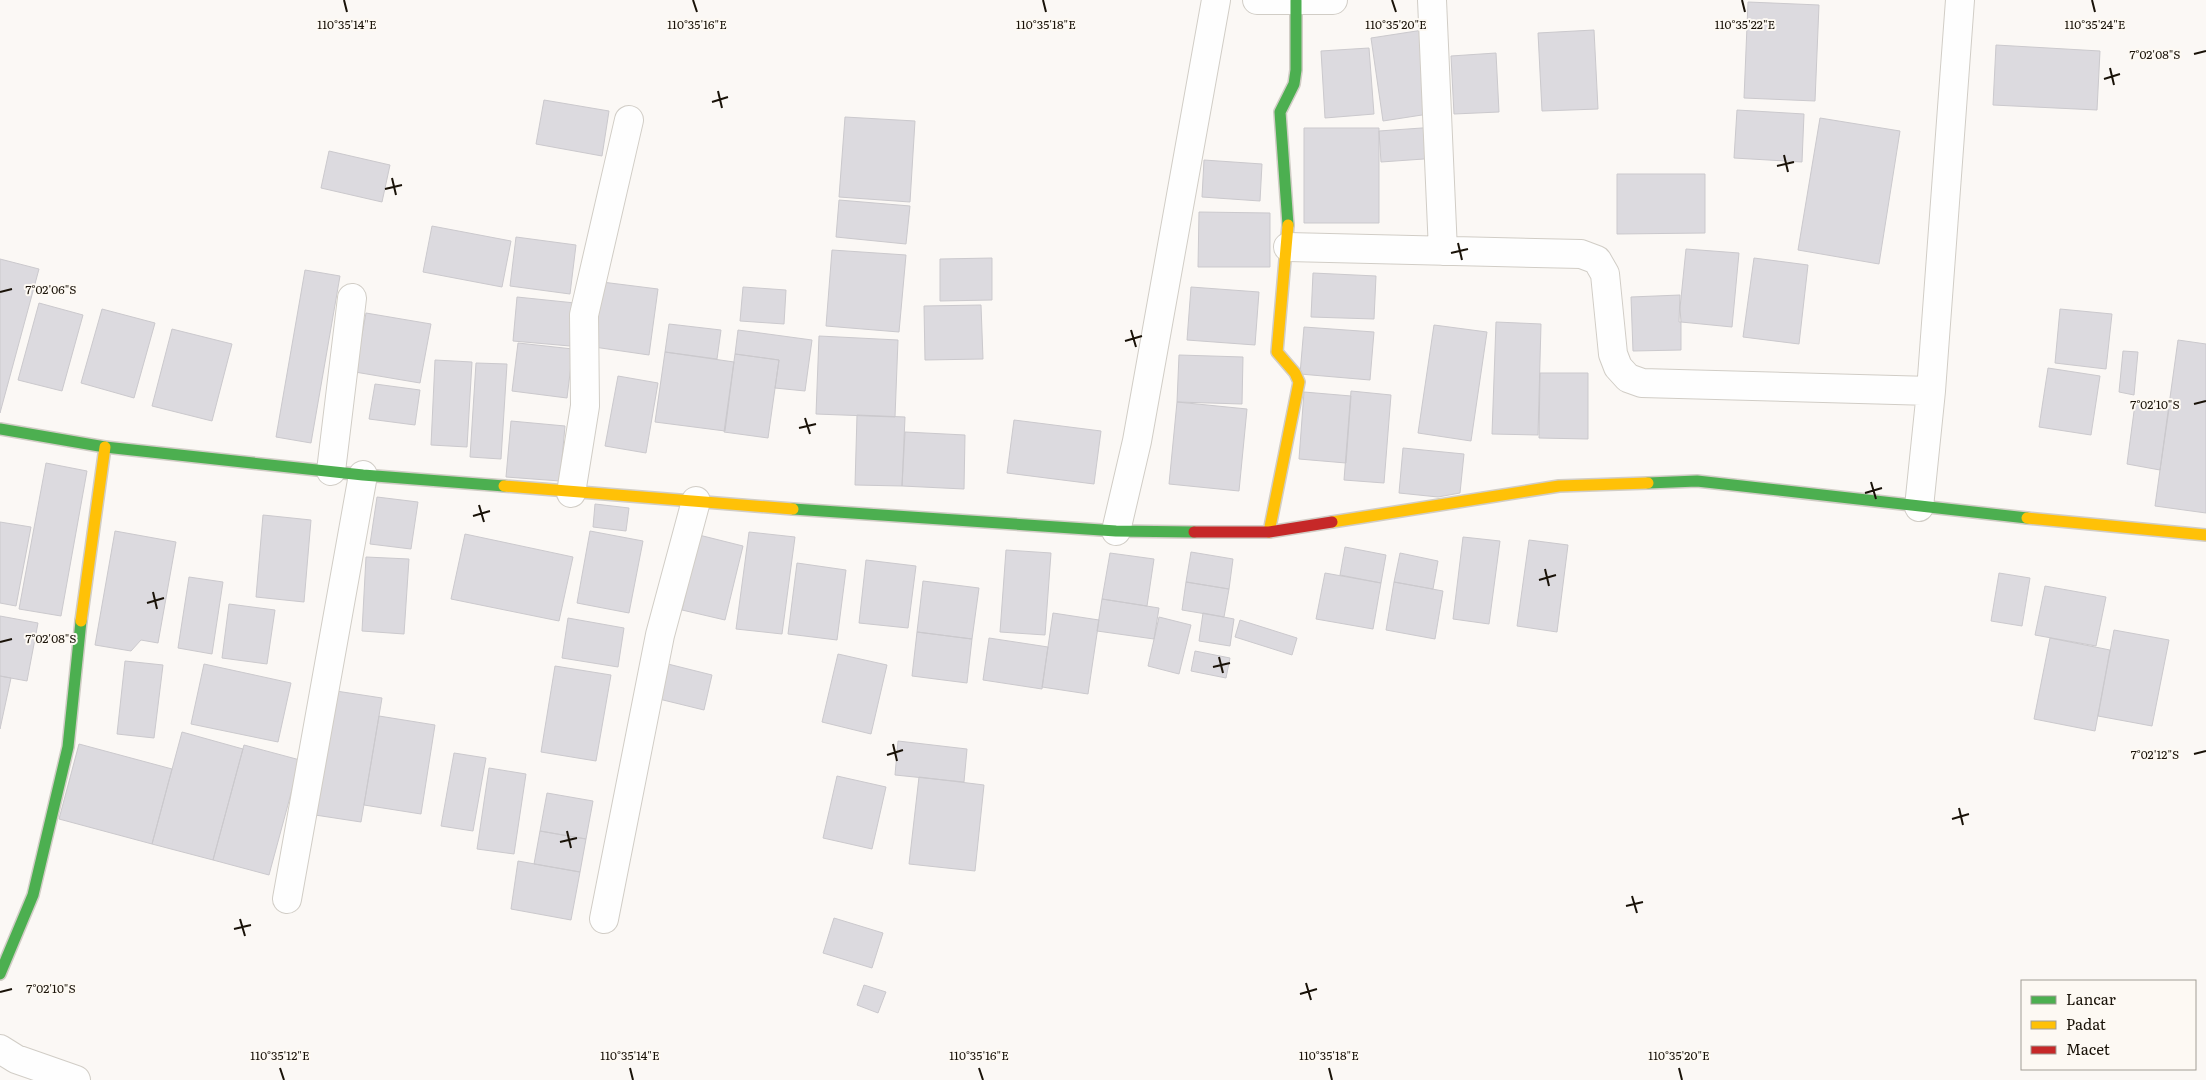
<svg xmlns="http://www.w3.org/2000/svg" width="2206" height="1080" font-family="Literata,serif">
<style>
.building{fill:#dcdadf;stroke:#cbc9cd}
.lines{fill:none;stroke-linecap:round;stroke-linejoin:round}
.street-casing{stroke:#d1cdc6;stroke-width:30}
.fast-casing{stroke:#d1cdc6;stroke-width:14}
.slow-casing{stroke:#d1cdc6;stroke-width:14}
.jam-casing{stroke:#d1cdc6;stroke-width:14}
.street{stroke:#fefefe;stroke-width:28}
.fast{stroke:#4caf50;stroke-width:11}
.slow{stroke:#ffc107;stroke-width:11}
.jam{stroke:#c62828;stroke-width:11}
.ticks{fill:none;stroke:#191208;stroke-width:2}
.ticks-label{font-size:12px;text-anchor:middle;fill:#191208;stroke:#fdf9f3;stroke-width:4;stroke-linejoin:round;paint-order:stroke}
</style>
<rect width="100%" height="100%" fill="#fbf8f5"/>
<!-- building -->
<path class="building" d="M 1748,2 L 1819,5 L 1815,101 L 1744,98 Z
M 1423,30 L 1435,113 L 1383,121 L 1371,38 Z
M 1594,30 L 1598,109 L 1542,111 L 1538,33 Z
M 1996,45 L 2100,51 L 2097,110 L 1993,105 Z
M 1369,48 L 1374,114 L 1325,118 L 1321,51 Z
M 1496,53 L 1499,112 L 1454,114 L 1451,56 Z
M 544,100 L 609,111 L 602,156 L 536,144 Z
M 1737,110 L 1804,114 L 1802,162 L 1734,158 Z
M 845,117 L 915,121 L 910,202 L 839,197 Z
M 1820,118 L 1900,131 L 1879,264 L 1798,250 Z
M 1436,127 L 1438,158 L 1381,162 L 1379,131 Z
M 1304,128 L 1379,128 L 1379,223 L 1304,223 Z
M 329,151 L 390,165 L 382,202 L 321,188 Z
M 1204,160 L 1262,164 L 1260,201 L 1202,197 Z
M 1617,174 L 1705,174 L 1705,233 L 1617,234 Z
M 839,200 L 910,206 L 906,244 L 836,237 Z
M 1199,212 L 1270,213 L 1270,267 L 1198,267 Z
M 432,226 L 511,241 L 502,287 L 423,272 Z
M 516,237 L 576,245 L 570,294 L 510,286 Z
M 1686,249 L 1739,253 L 1732,327 L 1681,322 L 1680,308 Z
M 832,250 L 906,255 L 899,332 L 826,326 Z
M 992,258 L 992,300 L 940,301 L 940,259 Z
M 1754,258 L 1808,265 L 1799,344 L 1743,337 Z
M 0,259 L 39,269 L 0,413 Z
M 305,270 L 340,276 L 311,443 L 276,437 Z
M 1313,273 L 1376,276 L 1374,319 L 1311,317 Z
M 602,282 L 658,289 L 649,355 L 594,347 Z
M 743,287 L 786,290 L 784,324 L 740,321 Z
M 1191,287 L 1259,292 L 1255,345 L 1187,340 Z
M 1680,295 L 1679,322 L 1681,322 L 1681,350 L 1633,351 L 1631,297 Z
M 517,297 L 575,303 L 570,346 L 513,341 Z
M 39,303 L 83,315 L 62,391 L 18,380 Z
M 981,305 L 983,359 L 925,360 L 924,306 Z
M 102,309 L 155,323 L 134,398 L 81,383 Z
M 2060,309 L 2112,314 L 2106,369 L 2055,363 Z
M 366,313 L 431,324 L 420,383 L 355,372 Z
M 1496,322 L 1541,324 L 1538,435 L 1492,434 Z
M 669,324 L 721,330 L 717,359 L 665,352 Z
M 1434,325 L 1487,332 L 1471,441 L 1418,433 Z
M 1304,327 L 1374,332 L 1370,380 L 1300,374 Z
M 172,329 L 232,344 L 212,421 L 152,406 Z
M 738,330 L 812,340 L 805,391 L 775,388 L 779,360 L 735,354 Z
M 819,336 L 898,340 L 895,417 L 816,414 Z
M 2178,340 L 2206,344 L 2206,513 L 2155,506 Z
M 518,343 L 573,349 L 567,398 L 512,391 Z
M 2123,351 L 2138,352 L 2134,395 L 2119,392 Z
M 665,352 L 734,362 L 725,431 L 655,422 Z
M 735,354 L 779,360 L 768,438 L 724,432 Z
M 1179,355 L 1243,357 L 1242,404 L 1177,402 Z
M 435,360 L 472,362 L 467,447 L 431,445 Z
M 476,363 L 507,364 L 501,459 L 470,457 Z
M 2048,368 L 2100,376 L 2091,435 L 2039,427 Z
M 1540,373 L 1588,373 L 1588,439 L 1539,438 Z
M 618,376 L 658,383 L 646,453 L 605,446 Z
M 375,384 L 420,390 L 415,425 L 369,419 Z
M 1351,391 L 1391,395 L 1384,483 L 1344,480 Z
M 1304,392 L 1351,396 L 1346,463 L 1299,459 Z
M 1177,402 L 1247,409 L 1239,491 L 1169,484 Z
M 2135,404 L 2169,409 L 2160,470 L 2127,464 Z
M 857,415 L 905,417 L 902,486 L 855,485 Z
M 1014,420 L 1101,431 L 1094,484 L 1007,473 Z
M 511,421 L 565,426 L 560,481 L 506,477 Z
M 905,432 L 965,435 L 964,489 L 902,486 Z
M 1403,448 L 1464,454 L 1460,493 L 1438,497 L 1399,493 Z
M 46,463 L 87,471 L 61,616 L 19,609 Z
M 377,497 L 418,502 L 411,549 L 370,544 Z
M 595,504 L 629,508 L 626,531 L 593,527 Z
M 263,515 L 311,520 L 304,602 L 256,597 Z
M 0,522 L 31,527 L 16,606 L 0,603 Z
M 115,531 L 176,542 L 158,643 L 141,640 L 131,651 L 95,645 Z
M 590,531 L 643,541 L 629,613 L 577,603 Z
M 749,532 L 795,537 L 782,634 L 736,629 Z
M 465,534 L 573,557 L 559,621 L 451,599 Z
M 699,535 L 743,546 L 725,620 L 682,610 Z
M 1463,537 L 1500,541 L 1489,624 L 1453,619 Z
M 1529,540 L 1568,545 L 1557,632 L 1517,626 Z
M 1345,547 L 1386,555 L 1381,583 L 1340,575 Z
M 1006,550 L 1051,553 L 1045,635 L 1000,632 Z
M 1191,552 L 1233,559 L 1229,589 L 1186,582 Z
M 1110,553 L 1154,559 L 1147,606 L 1102,599 Z
M 1400,553 L 1438,561 L 1433,589 L 1394,582 Z
M 366,557 L 409,559 L 404,634 L 362,631 Z
M 866,560 L 916,566 L 908,628 L 859,623 Z
M 797,563 L 846,570 L 837,640 L 788,634 Z
M 1325,573 L 1381,583 L 1373,629 L 1316,619 Z
M 1999,573 L 2030,578 L 2022,626 L 1991,621 Z
M 189,577 L 223,582 L 212,654 L 178,648 Z
M 923,581 L 979,588 L 972,639 L 917,632 Z
M 1186,582 L 1229,589 L 1224,617 L 1182,610 Z
M 1394,582 L 1443,591 L 1435,639 L 1386,630 Z
M 2045,586 L 2106,597 L 2096,646 L 2035,635 Z
M 1102,599 L 1159,608 L 1154,639 L 1097,631 Z
M 229,604 L 275,610 L 267,664 L 222,658 Z
M 1053,613 L 1099,620 L 1088,694 L 1042,687 Z
M 1203,613 L 1234,619 L 1230,646 L 1199,641 Z
M 0,616 L 38,623 L 27,681 L 0,676 Z
M 1159,617 L 1191,625 L 1179,674 L 1148,666 Z
M 568,618 L 624,628 L 618,667 L 562,658 Z
M 1240,620 L 1297,638 L 1292,655 L 1235,637 Z
M 2114,630 L 2169,640 L 2152,726 L 2098,716 Z
M 917,632 L 972,639 L 967,683 L 912,676 Z
M 989,638 L 1048,647 L 1042,689 L 983,680 Z
M 2050,638 L 2110,650 L 2095,731 L 2034,719 Z
M 1195,651 L 1230,658 L 1226,678 L 1191,671 Z
M 838,654 L 887,665 L 871,734 L 822,722 Z
M 125,661 L 163,665 L 154,738 L 117,734 Z
M 204,664 L 291,683 L 278,742 L 191,724 Z
M 668,664 L 712,675 L 704,710 L 659,699 Z
M 555,666 L 611,675 L 596,761 L 541,752 Z
M 0,676 L 11,678 L 0,729 Z
M 336,691 L 382,698 L 361,822 L 315,815 Z
M 379,716 L 435,725 L 421,814 L 364,805 Z
M 182,732 L 243,749 L 213,860 L 152,844 Z
M 898,741 L 967,749 L 964,782 L 895,775 Z
M 79,744 L 172,769 L 152,844 L 59,819 Z
M 244,745 L 300,760 L 269,875 L 213,860 Z
M 454,753 L 486,758 L 473,831 L 441,826 Z
M 489,768 L 526,774 L 514,854 L 477,849 Z
M 837,776 L 886,787 L 872,849 L 823,838 Z
M 919,777 L 984,785 L 975,871 L 909,864 Z
M 547,793 L 593,801 L 586,839 L 540,831 Z
M 540,831 L 586,839 L 580,872 L 534,864 Z
M 518,861 L 580,872 L 571,920 L 511,909 Z
M 834,918 L 883,933 L 872,968 L 823,953 Z
M 864,985 L 886,992 L 878,1013 L 857,1005 Z"/>
<g class="lines">
<!-- street casing -->
<g class="street-casing">
<path id="street" d="M 1257,0 L 1333,0
M 1432,0 L 1443,251
M 1288,247 L 1581,254 L 1597,260 L 1605,274 L 1613,354 L 1618,367 L 1628,378 L 1642,383 L 1931,391
M 331,471 L 352,298
M 571,493 L 585,406 L 584,315 L 629,120
M 1919,507 L 1931,391 L 1960,0
M 1116,531 L 1137,441 L 1216,0
M 287,899 L 363,475
M 604,919 L 660,635 L 696,501
M 0,1049 L 16,1059 L 76,1080"/>
</g>
<!-- fast casing -->
<g class="fast-casing">
<path id="fast" d="M 1288,225 L 1280,112 L 1294,84 L 1296,70 L 1296,1
M 0,429 L 105,447 L 363,475 L 504,486
M 1648,483 L 1697,481 L 2027,518
M 793,509 L 1116,531 L 1194,532
M 0,974 L 33,895 L 68,747 L 81,621"/>
</g>
<!-- slow casing -->
<g class="slow-casing">
<path id="slow" d="M 504,486 L 793,509
M 2027,518 L 2206,535
M 1332,522 L 1559,486 L 1648,483
M 1269,532 L 1299,382 L 1295,373 L 1277,352 L 1288,225
M 81,621 L 105,447"/>
</g>
<!-- jam casing -->
<g class="jam-casing">
<path id="jam" d="M 1194,532 L 1269,532 L 1332,522"/>
</g>
<!-- street -->
<use href="#street" class="street"/>
<!-- fast -->
<use href="#fast" class="fast"/>
<!-- slow -->
<use href="#slow" class="slow"/>
<!-- jam -->
<use href="#jam" class="jam"/>
</g>
<!-- ticks -->
<path class="ticks" d="M 344,0 L 347,12M 693,0 L 697,12M 1043,0 L 1046,12M 1392,0 L 1396,12M 1742,0 L 1745,12M 2092,0 L 2095,12M 2194,54 L 2206,51M 2110,68 L 2114,85M 2104,79 L 2120,74M 718,91 L 722,108M 712,102 L 728,97M 1784,155 L 1788,172M 1777,166 L 1794,162M 392,178 L 396,195M 385,189 L 402,185M 1458,243 L 1462,260M 1451,253 L 1468,249M 0,292 L 12,289M 1131,330 L 1136,347M 1125,341 L 1142,336M 2194,404 L 2206,401M 805,418 L 810,434M 799,428 L 816,424M 1871,482 L 1876,499M 1865,493 L 1882,488M 479,505 L 484,522M 473,516 L 490,511M 1545,569 L 1549,586M 1539,580 L 1556,575M 153,592 L 157,609M 147,603 L 164,598M 0,642 L 12,639M 1219,657 L 1223,673M 1213,667 L 1230,663M 893,744 L 897,761M 2194,754 L 2206,751M 887,755 L 903,750M 1959,808 L 1963,825M 1952,819 L 1969,814M 567,831 L 571,848M 560,842 L 577,838M 1632,896 L 1637,913M 1626,906 L 1643,902M 240,919 L 245,936M 234,929 L 251,925M 1306,983 L 1311,1000M 0,992 L 12,989M 1300,994 L 1317,989M 280,1068 L 284,1080M 630,1068 L 633,1080M 979,1068 L 983,1080M 1329,1068 L 1332,1080M 1679,1068 L 1682,1080"/>
<g class="ticks-label">
<text x="347" y="29">110°35'14"E</text>
<text x="697" y="29">110°35'16"E</text>
<text x="1046" y="29">110°35'18"E</text>
<text x="1396" y="29">110°35'20"E</text>
<text x="1745" y="29">110°35'22"E</text>
<text x="2095" y="29">110°35'24"E</text>
<text x="2155" y="59">7°02'08"S</text>
<text x="51" y="294">7°02'06"S</text>
<text x="2155" y="409">7°02'10"S</text>
<text x="51" y="643">7°02'08"S</text>
<text x="2155" y="759">7°02'12"S</text>
<text x="51" y="993">7°02'10"S</text>
<text x="280" y="1060">110°35'12"E</text>
<text x="630" y="1060">110°35'14"E</text>
<text x="979" y="1060">110°35'16"E</text>
<text x="1329" y="1060">110°35'18"E</text>
<text x="1679" y="1060">110°35'20"E</text>
</g>
<!-- legend -->
<rect x="2021" y="980" width="175" height="90" fill="#fdf9f3" stroke="#a29d95"/>
<rect x="2031" y="996" width="25" height="8" fill="#4caf50" stroke="#a29d95"/>
<text x="2066" y="1005" font-size="15" fill="#191208">Lancar</text>
<rect x="2031" y="1021" width="25" height="8" fill="#ffc107" stroke="#a29d95"/>
<text x="2066" y="1030" font-size="15" fill="#191208">Padat</text>
<rect x="2031" y="1046" width="25" height="8" fill="#c62828" stroke="#a29d95"/>
<text x="2066" y="1055" font-size="15" fill="#191208">Macet</text>
</svg>
